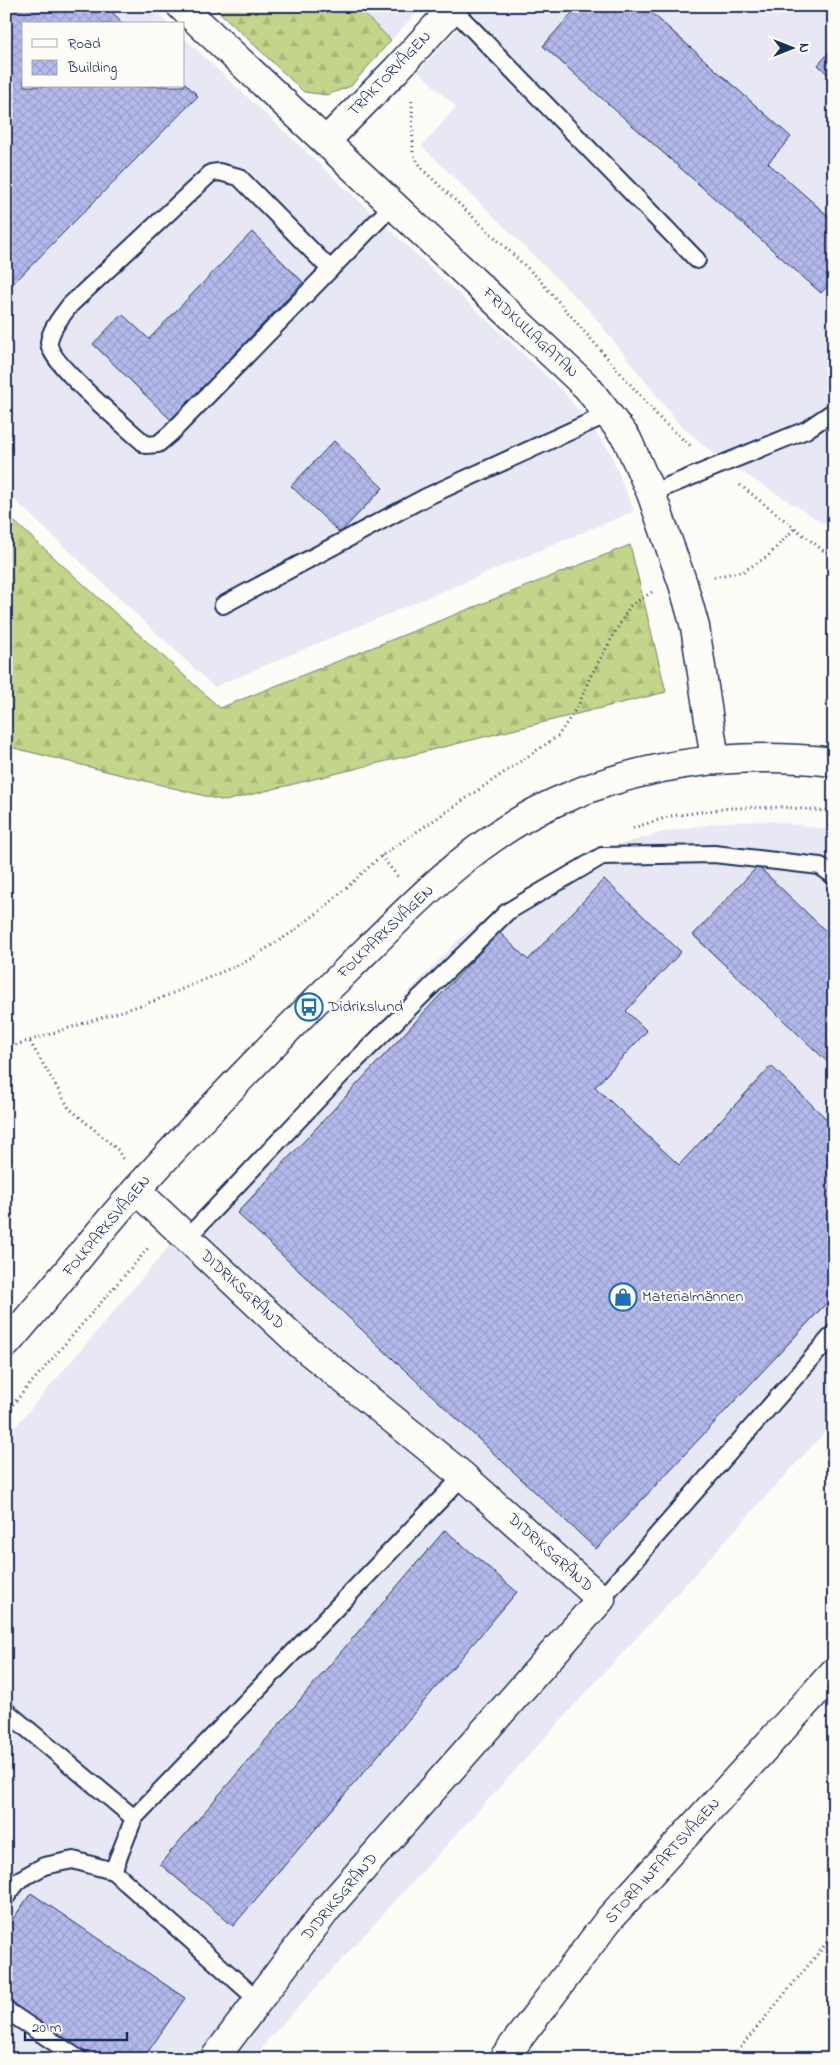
<svg xmlns="http://www.w3.org/2000/svg" width="840" height="2065" font-family="'Indie Flower',sans-serif">
<style>
.built{fill:#e7e8f3}
.forest{fill:url(#forest-firs);stroke:#6e8274}
.building{fill:url(#building-cross-hatch);stroke:#1b2f5e}
.lines{fill:none;stroke-linecap:round;stroke-linejoin:round}
.service-casing{stroke:#1b2f5e;stroke-width:20}
.minor-casing{stroke:#1b2f5e;stroke-width:31}
.secondary-casing{stroke:#1b2f5e;stroke-width:31}
.path{stroke:#1b2f5e;stroke-width:3;stroke-dasharray:1 4;stroke-linecap:butt}
.service{stroke:#fdfcf7;stroke-width:16}
.minor{stroke:#fdfcf7;stroke-width:28}
.secondary{stroke:#fdfcf7;stroke-width:28}
.labels{text-anchor:middle;dominant-baseline:central;stroke-width:4.5;stroke-linejoin:round;paint-order:stroke}
.street-label{font-size:16px;fill:#1b2f5e;stroke:#fdfcf7}
.poi-label{font-size:16px;fill:#1b2f5e;stroke:#fdfcf7;text-anchor:start}
</style>
<defs>
<pattern id="forest-firs" width="22" height="20" patternUnits="userSpaceOnUse" patternTransform="scale(1.25)"><rect width="22" height="20" fill="#c2d58a"/><path d="M5 1l3.5 6h-7zM16 11l3.5 6h-7z" fill="#a6b77a"/></pattern>
<pattern id="building-cross-hatch" width="8" height="8" patternUnits="userSpaceOnUse" patternTransform="scale(1.25)"><rect width="8" height="8" fill="#b4b9eb"/><path d="M0 0l8 8M0 8l8-8" fill="none" stroke="#9a9fcc"/></pattern>
</defs>
<rect width="100%" height="100%" fill="#fdfcf7"/>
<filter id="ink" filterUnits="userSpaceOnUse"><feTurbulence type="fractalNoise" baseFrequency=".02" numOctaves="2"/><feDisplacementMap in="SourceGraphic" scale="10" xChannelSelector="R" yChannelSelector="G"/><feConvolveMatrix kernelMatrix="1 2 1 2 8 2 1 2 1" color-interpolation-filters="sRGB"/></filter>
<g filter="url(#ink)">
<!-- built -->
<path class="built" d="M 6,6 L 150,6 L 168,24 L 24,24 L 24,86 L 184,86 L 184,38 L 564,392 L 609,450 L 634,511 L 214,687 L 6,492 Z
M 356,6 L 423,6 L 391,40 Z
M 479,6 L 834,6 L 834,530 L 718,457 L 678,423 L 590,311 L 422,146 L 456,107 L 418,71 Z
M 772,821 L 826,829 L 834,834 L 834,1422 L 267,2041 L 256,2059 L 6,2059 L 6,1438 L 194,1217 L 461,937 L 522,892 L 592,852 L 668,831 L 724,822 Z"/>
<!-- forest -->
<path class="forest" d="M 213,6 L 356,6 L 391,40 L 351,86 L 327,95 L 304,92 Z
M 6,514 L 220,708 L 630,545 L 666,692 L 225,801 L 6,746 Z"/>
<!-- building -->
<path class="building" d="M 6,6 L 106,6 L 124,24 L 24,24 L 24,86 L 184,86 L 184,82 L 198,96 L 6,291 Z
M 578,6 L 644,6 L 791,137 L 768,163 L 834,221 L 834,279 L 821,293 L 543,46 Z
M 834,47 L 834,80 L 818,65 Z
M 252,232 L 303,282 L 171,420 L 93,344 L 122,314 L 149,339 Z
M 334,441 L 383,488 L 340,533 L 291,486 Z
M 758,866 L 834,939 L 834,1068 L 693,935 Z
M 604,879 L 681,952 L 626,1011 L 647,1031 L 595,1087 L 679,1165 L 771,1066 L 834,1126 L 834,1295 L 596,1549 L 237,1213 L 499,932 L 528,960 Z
M 445,1530 L 517,1592 L 233,1926 L 160,1864 Z
M 31,1893 L 185,1998 L 143,2059 L 92,2059 L 6,2000 L 6,1929 Z"/>
<g class="lines">
<!-- service casing -->
<g class="service-casing">
<path id="service" d="M 450,6 L 697,260
M 330,269 L 239,177 L 219,172 L 211,173 L 70,305 C 62,316 51,328 49,342 C 47,362 129,429 146,445 L 158,444 L 171,433 L 393,205
M 651,493 L 806,430 L 834,411
M 223,605 L 426,497 L 608,414
M 187,1238 L 342,1074 L 507,912 L 602,856 L 714,854 L 820,866 L 834,876
M 601,1599 L 834,1333
M 6,1711 L 134,1818 L 113,1871 L 258,2000
M 134,1818 L 463,1476
M 6,1897 L 19,1880 L 44,1866 L 73,1860 L 113,1871
M 6,2010 L 79,2059"/>
</g>
<!-- minor casing -->
<g class="minor-casing">
<path id="minor" d="M 181,6 L 587,387 L 627,439 L 651,493 L 683,584 L 695,627 L 715,760
M 325,142 L 396,70 L 455,6
M 136,1190 L 300,1344 L 463,1476 L 601,1599 L 327,1909 L 214,2059"/>
</g>
<!-- secondary casing -->
<g class="secondary-casing">
<path id="secondary" d="M 6,1344 C 51,1293 92,1239 137,1189 C 206,1113 278,1038 351,966 C 413,904 476,837 558,801 C 645,762 739,751 834,762
M 503,2059 L 610,1918 L 834,1672"/>
</g>
<!-- path -->
<path class="path" d="M 412,101 L 413,154 L 423,170 L 537,277 L 663,422 L 692,447
M 740,485 L 834,559
M 714,577 L 744,571 L 768,556 L 795,528
M 633,828 L 671,816 L 730,808 L 784,807 L 834,812
M 381,856 L 398,877
M 30,1042 L 69,1108 L 118,1150 L 123,1160
M 6,1048 L 157,1000 L 247,961 L 291,933 L 325,907 L 381,856 L 558,736 L 579,704 L 590,677 L 630,606 L 652,592
M 6,1412 L 150,1246
M 731,2059 L 834,1934"/>
<!-- service -->
<use href="#service" class="service"/>
<!-- minor -->
<use href="#minor" class="minor"/>
<!-- secondary -->
<use href="#secondary" class="secondary"/>
</g>
</g>
<!-- icons -->
<defs>
<g id="bus-ring" transform="scale(1.4375)"><circle r="9.5" fill="#fdfcf7" stroke="#1f6fb2" stroke-width="1.5"/><path d="M-5-6H5V4H4V6H2V4H-2V6H-4V4H-5ZM-3.5-4V0h7V-4ZM-3.5 1.2v1.5H-2V1.2ZM2 1.2v1.5H3.5V1.2Z" fill="#1f6fb2"/></g>
<g id="shop-ring" transform="scale(1.4375)"><circle r="9.5" fill="#fdfcf7" stroke="#1f6fb2" stroke-width="1.5"/><path d="M-5-2.5h2.3a2.7 3.5 0 0 1 5.4 0H5L5.5 6h-11ZM-1.5-2.5h3a1.5 2.3 0 0 0-3 0Z" fill="#1f6fb2"/></g>
</defs>
<g fill-rule="evenodd">
<use href="#bus-ring" x="309" y="1007"/>
<use href="#shop-ring" x="623" y="1297"/>
</g>
<g class="labels">
<!-- street labels -->
<g class="street-label">
<text transform="translate(390 74) rotate(-46)">TRAKTORVÄGEN</text>
<text transform="translate(530 333) rotate(43)">FRIDKULLAGATAN</text>
<text transform="translate(386 932) rotate(-44)">FOLKPARKSVÄGEN</text>
<text transform="translate(107 1226) rotate(-50)">FOLKPARKSVÄGEN</text>
<text transform="translate(242 1290) rotate(43)">DIDRIKSGRÄND</text>
<text transform="translate(550 1553) rotate(42)">DIDRIKSGRÄND</text>
<text transform="translate(663 1861) rotate(-48)">STORA INFARTSVÄGEN</text>
<text transform="translate(340 1897) rotate(-50)">DIDRIKSGRÄND</text>
</g>
<!-- poi labels -->
<g class="poi-label">
<text x="328" y="1007">Didrikslund</text>
<text x="642" y="1297">Materialmännen</text>
</g>
</g>
<!-- margin -->
<rect width="840" height="2065" fill="none" stroke="#fdfcf7" stroke-width="25"/>
<rect x="12" y="12" width="815" height="2040" fill="none" stroke="#1b2f5e" stroke-width="2" filter="url(#ink)"/>
<!-- legend -->
<rect x="22" y="22" width="162" height="65" fill="#fdfcf7" stroke="#a3aaba"/>
<rect x="32" y="39" width="25" height="8" fill="#fdfcf7" stroke="#a3aaba"/>
<text x="68" y="48" font-size="15" fill="#1b2f5e">Road</text>
<rect x="32" y="60" width="25" height="15" fill="url(#building-cross-hatch)" stroke="#a3aaba"/>
<text x="68" y="72" font-size="15" fill="#1b2f5e">Building</text>
<!-- north arrow -->
<g transform="translate(792 48) rotate(90)" stroke="#fdfcf7" stroke-width="4" paint-order="stroke">
<path d="M0-4L9 19L0 12L-9 19Z" fill="#1b2f5e"/>
<text y="-8" font-size="14" font-weight="bold" text-anchor="middle" fill="#1b2f5e">N</text>
</g>
<!-- scale -->
<path d="M25 2032v8h102v-8" fill="none" stroke="#1b2f5e" stroke-width="2.5"/>
<text x="32" y="2032" font-size="15" fill="#1b2f5e" stroke="#fdfcf7" stroke-width="4" paint-order="stroke">20 m</text>
</svg>
